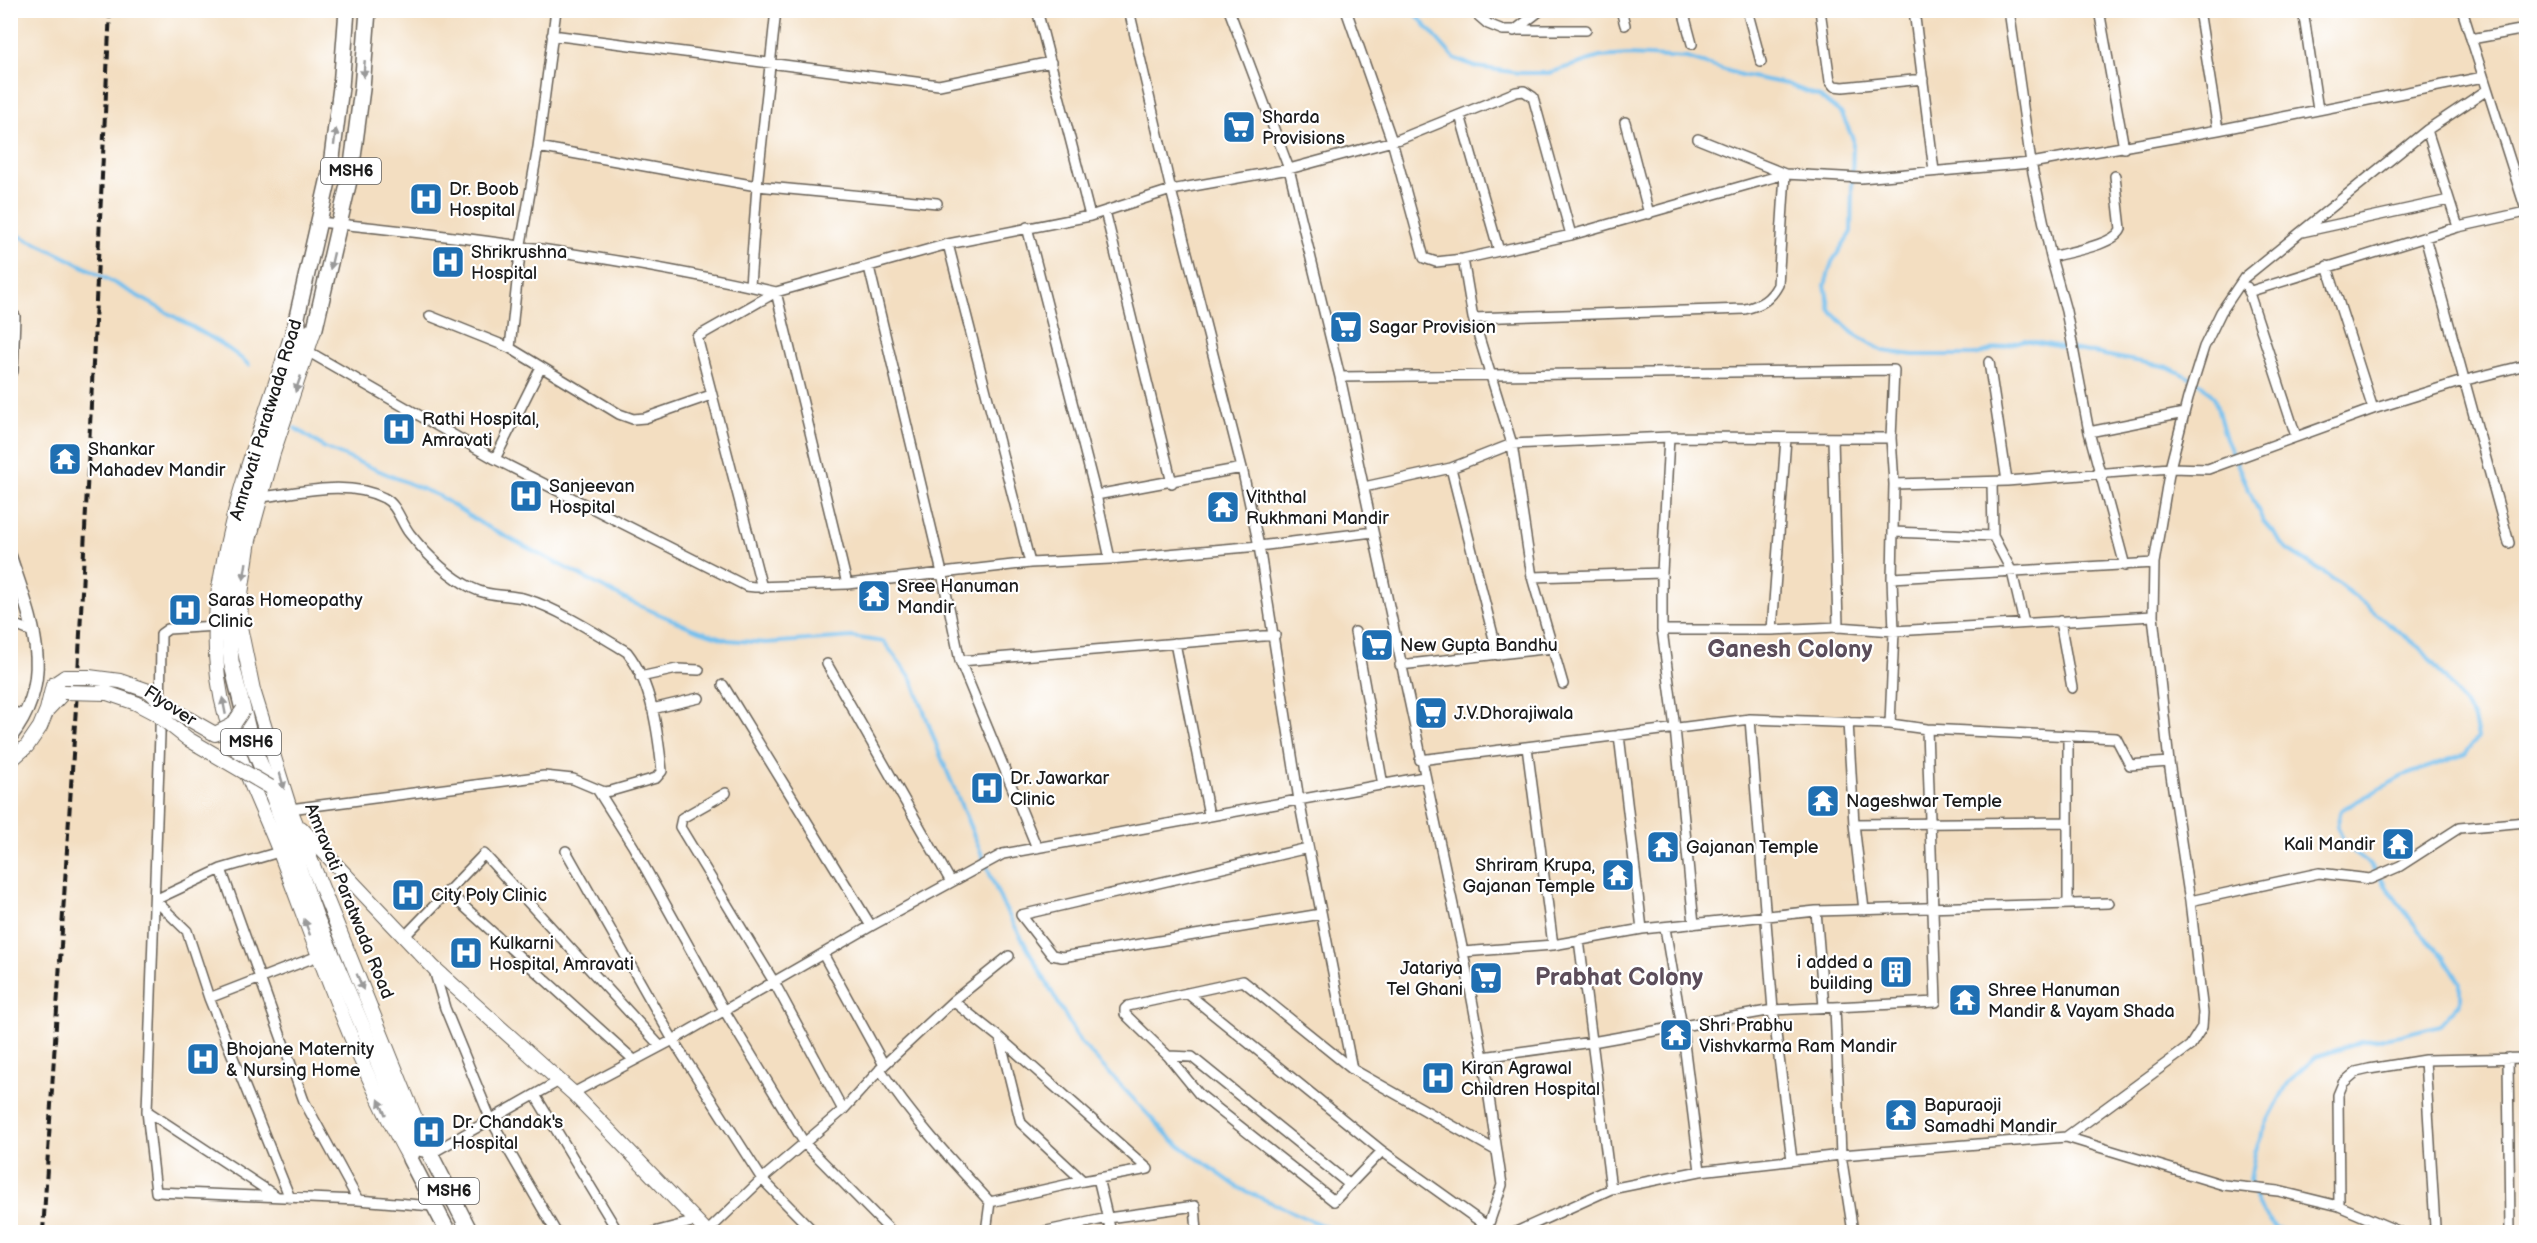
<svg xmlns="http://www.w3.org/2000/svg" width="2537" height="1243" font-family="'Balsamiq Sans',sans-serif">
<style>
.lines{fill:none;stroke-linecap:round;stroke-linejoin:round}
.stream{stroke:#75c0ee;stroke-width:4}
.minor-casing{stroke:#676056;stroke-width:12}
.tertiary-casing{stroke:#676056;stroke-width:15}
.secondary-casing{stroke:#676056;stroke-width:16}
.primary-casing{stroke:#676056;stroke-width:18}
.minor{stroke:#fff;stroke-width:9}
.tertiary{stroke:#fff;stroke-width:12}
.secondary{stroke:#fff;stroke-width:14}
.primary{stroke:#fff;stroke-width:15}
.rail{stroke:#1c1c1c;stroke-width:4;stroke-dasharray:9 4.5;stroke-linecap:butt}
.secondary-bridge-casing{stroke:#676056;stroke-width:16;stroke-linecap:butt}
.secondary-bridge{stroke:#fff;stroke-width:14}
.oneway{fill:#999}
.labels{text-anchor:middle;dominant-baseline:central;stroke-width:4.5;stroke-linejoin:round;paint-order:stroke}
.shield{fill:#fff;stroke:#606060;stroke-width:1.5}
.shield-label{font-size:16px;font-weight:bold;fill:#1c1c1c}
.poi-label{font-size:18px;fill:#1c1c1c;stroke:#fff;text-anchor:start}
.street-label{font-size:18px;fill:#1c1c1c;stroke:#fff}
.district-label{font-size:24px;font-weight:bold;fill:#5c4e5b;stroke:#fff}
</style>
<rect width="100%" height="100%" fill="#fff"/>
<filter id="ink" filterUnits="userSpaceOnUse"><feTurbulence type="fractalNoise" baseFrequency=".0167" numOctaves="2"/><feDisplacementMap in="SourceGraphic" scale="12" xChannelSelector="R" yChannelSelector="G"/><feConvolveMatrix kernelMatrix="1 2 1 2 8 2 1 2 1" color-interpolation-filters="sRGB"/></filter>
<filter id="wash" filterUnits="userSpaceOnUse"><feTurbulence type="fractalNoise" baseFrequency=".008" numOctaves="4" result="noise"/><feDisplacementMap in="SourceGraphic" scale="24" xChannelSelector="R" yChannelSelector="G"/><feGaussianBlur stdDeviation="1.35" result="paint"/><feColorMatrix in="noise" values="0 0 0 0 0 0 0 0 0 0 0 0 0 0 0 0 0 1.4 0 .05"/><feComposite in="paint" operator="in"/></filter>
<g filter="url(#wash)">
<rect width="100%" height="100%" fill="#f3dec1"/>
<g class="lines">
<!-- stream -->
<path class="stream" d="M 1412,10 L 1454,58 L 1476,67 L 1519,73 L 1549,73 L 1600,57 L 1629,55 L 1687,58 L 1741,75 L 1787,84 L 1820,97 L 1842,114 L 1853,139 L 1851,232 L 1832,262 L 1825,285 L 1830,310 L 1853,333 L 1883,351 L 1913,355 L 1975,355 L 2024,340 L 2168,367 L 2200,383 L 2214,397 L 2226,439 L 2263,521 L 2287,549 L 2329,576 L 2422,650 L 2454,689 L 2474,719 L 2478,737 L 2465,754 L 2403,776 L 2341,810 L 2337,826 L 2346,846 L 2369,863 L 2420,932 L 2444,957 L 2460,983 L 2460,1003 L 2440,1025 L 2400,1035 L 2361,1042 L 2316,1057 L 2289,1081 L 2267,1122 L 2255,1152 L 2250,1180 L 2257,1204 L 2275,1227 L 2286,1232
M 10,232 C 62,253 111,281 159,308 C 190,326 222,341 249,365
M 295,428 L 325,448 L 439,496 L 482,524 L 633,603 L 694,629 L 728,640 L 765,643 L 852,637 L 884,642 L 912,679 L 939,752 L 1002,903 L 1080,1042 L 1172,1140 L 1239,1188 L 1337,1232"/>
</g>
</g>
<g filter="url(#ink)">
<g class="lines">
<!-- minor casing -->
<g class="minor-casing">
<path id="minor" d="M 556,10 L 538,147 L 521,244 L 510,348 L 619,414 L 633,419 L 645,418 L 711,395
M 1037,10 L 1090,216
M 1129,10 L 1171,190 L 1242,468 L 1259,546 L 1299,800 L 1352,1069
M 1229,10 L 1289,169 L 1340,377 L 1463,952 L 1483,1057 L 1502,1185 L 1486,1232
M 1346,10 L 1392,141 L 1424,258 L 1436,262 L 1463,259 L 1571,235 L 1785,174 L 1861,178 L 2031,163 L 2218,130 L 2483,77
M 1472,10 L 1488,24 L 1503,30 L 1586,30
M 1621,10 L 1625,25
M 1683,10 L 1692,44
M 1747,10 L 1761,62
M 1820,10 L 1830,81 L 1834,86 L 1843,87 L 1923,79
M 1914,10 L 1934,171
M 2009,10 L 2031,163 L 2051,257 L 2066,311 L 2089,432 L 2125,566
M 2099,10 L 2124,148
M 2199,10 L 2218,130
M 2303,10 L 2318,110
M 2462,10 L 2526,210
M 1514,31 L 1541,10
M 552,35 L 939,85 L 1051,62
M 2471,39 L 2526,29
M 10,46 L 12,10
M 1460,115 L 1499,251
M 1625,122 L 1649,214
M 2427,130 L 2458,227
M 538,147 L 757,186 L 937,203
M 1105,211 L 1172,483
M 319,222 C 473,237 625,258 776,292 L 847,584
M 1027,227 L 1096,495 L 1110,559
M 2302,232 L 2449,200
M 2425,237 L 2509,543
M 948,244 L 1030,563
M 2051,257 C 2068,252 2115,245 2121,229 L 2115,176
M 1463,259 L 1473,318 L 1512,444 L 1532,577 L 1563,684
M 2327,266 L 2373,409
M 869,267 L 942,573 L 960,661 L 1037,848
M 750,286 L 757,186 L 776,10
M 2247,287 L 2296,436
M 2248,292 L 2458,227 L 2526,212
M 10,311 L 15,316 L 13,371
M 430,316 L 510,348
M 1473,318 L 1745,309 C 1761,305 1770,300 1778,285 L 1785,174 L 1698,139
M 309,352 L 495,459 L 746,586 L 755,587 L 847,584 L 1030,563 L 1110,559 L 1259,546 L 1373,532
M 1989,362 L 2007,481
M 1340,377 L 1894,370 L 1891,438 L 1894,484 L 1892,578 L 1894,631 L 1890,724
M 2089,432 L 2184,413
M 1669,437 L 1662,573 L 1662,630 L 1675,728 L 1694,924
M 1833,438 L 1838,627
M 495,459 L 541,367
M 1451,468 L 1498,655
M 1992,482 L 1993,536 L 2012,572 L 2024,623
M 1894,484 L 2007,481 L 2170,468 L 2208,469 L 2373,409 L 2466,380 L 2526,365
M 1364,487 L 1451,468 L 1512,444 L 1669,437 L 1891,438
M 1096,495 L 1242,468
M 261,497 C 299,493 347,479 384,498 C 397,504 401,523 410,534 C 427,555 448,576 472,588 C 489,597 508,594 526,599 C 557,608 599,635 627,652 C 652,684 658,732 662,771 L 656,778 L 611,791 L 604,792 L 573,779 L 544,776 L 290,809
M 1893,532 L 1993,536
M 1532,577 L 1662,573
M 1892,578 L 2154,563
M 762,588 L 697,337 L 776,292 L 948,244 L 1090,216 L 1171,190 L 1289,169 L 1400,139 L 1516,92 L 1524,91 L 1533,97 L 1571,235
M 2060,621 L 2072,688
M 10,623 L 35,633
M 216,626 L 168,629 L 161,634 L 160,734 L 147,1111 L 156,1192 L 358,1200 L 433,1206
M 1662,630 L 1772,630 L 1838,627 L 1894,631 L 2153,616
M 1772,630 L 1786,438
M 1355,632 L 1383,785
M 1175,643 L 1209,815
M 960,661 L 1275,635
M 827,664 L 951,882
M 1400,665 L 1553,648
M 640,677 L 677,669 L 699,670
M 723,685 L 871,926
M 652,709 L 699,698
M 10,712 L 26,714
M 1750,719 L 1773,1010 L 1792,1160
M 1848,722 L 1854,824 L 1864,910
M 1619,735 L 1642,929
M 1527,747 L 1553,945
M 1420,760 L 1750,719 L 1890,724 L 1927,729 L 2116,738 L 2130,765 L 2169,762
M 597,789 L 633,846 L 724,1010 L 805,1144 L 892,1232
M 726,793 L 682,818 L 680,827 L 774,982 L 843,1110
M 1854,824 L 2068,822
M 1308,848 L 1021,915 L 1052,955 L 1062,957 L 1321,914
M 566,851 L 673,1040 L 762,1179 L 814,1232
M 279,852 L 221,869 L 155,900 L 187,931 L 209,998 L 290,1198
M 221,869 L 304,1101 L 358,1200
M 447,891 L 634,1060
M 2190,901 L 2319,873 L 2370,879 L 2400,866 L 2459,828 L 2526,822
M 2068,904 L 2068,736
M 1816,911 L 1824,1007 L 1835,1007 L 1841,1155 L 1853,1232
M 1665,928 L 1682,1027 L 1700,1171
M 404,937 L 484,854 L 660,1046
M 1579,940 L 1611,1189
M 1463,952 L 1553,945 L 1642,929 L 1816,911 L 2109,903
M 823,954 L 884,1065
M 434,970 L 445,1008 L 491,1120 L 556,1232
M 1187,993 L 1382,1151 L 1488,1227
M 209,998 L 318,956
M 953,1001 L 1000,1038 L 1148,1169
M 1000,1039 L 1021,1123 L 1083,1181
M 1168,1056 L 1192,1057 L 1350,1185
M 1483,1057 L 1592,1042 L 1773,1010 L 1936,1002 L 1927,729
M 2508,1058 L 2510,1232
M 2425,1060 L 2435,1227 L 2430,1232
M 880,1069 C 911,1117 951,1160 990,1202
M 573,1093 L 673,1040 L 871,926 L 1003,854 L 1424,777
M 535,1095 L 618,1232
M 147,1111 L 276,1196
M 2066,1137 L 2224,1185 L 2278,1191 L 2339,1206 L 2400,1232
M 1382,1151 L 1334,1201 L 1199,1094 L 1168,1056 L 1125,1014 L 1125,1009 L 1128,1006 L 1243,981 L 1352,1069 L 1497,1151
M 430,1154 L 559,1081
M 1098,1178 L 1111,1232
M 2339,1206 L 2338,1095 L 2343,1083 L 2356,1072 L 2369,1069 L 2425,1060 L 2526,1058
M 1995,1229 L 1995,1232
M 654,1232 L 696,1221
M 707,1232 L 762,1179 L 843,1110 L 884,1065 L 953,1001 L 1009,956
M 986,1232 L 990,1202 L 1083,1181 L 1148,1169
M 1042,1232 L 1108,1218 L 1195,1206 L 1197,1232
M 1516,1232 L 1611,1189 L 1700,1171 L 1841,1155 L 2066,1137 L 2190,1046 L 2202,1027 L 2203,1013 L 2190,901 L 2169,762 L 2153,616 L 2154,563 L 2170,468 L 2188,398 L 2204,347 L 2221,312 L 2244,278 L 2427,130 L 2487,90"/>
</g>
<!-- tertiary casing -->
<g class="tertiary-casing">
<path id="tertiary" d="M 10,556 C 31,620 58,677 10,738"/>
</g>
<!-- secondary casing -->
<g class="secondary-casing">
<path id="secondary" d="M 297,317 C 273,398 240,476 224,560 C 222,574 218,589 217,604 C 214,640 216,682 226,717 C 240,764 263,809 281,855 C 320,958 356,1063 410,1159
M 315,328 L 273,453 L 249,540 L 241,594 L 240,627 L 253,690 L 290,809 L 428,1150
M 47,710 L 53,685 L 65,677
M 10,761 L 27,746 L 40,727 L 47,710 L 64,692
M 301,828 L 434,968 L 573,1093 L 707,1232"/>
</g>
<!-- primary casing -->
<g class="primary-casing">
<path id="primary" d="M 347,10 L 341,87 L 330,173 L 297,317 L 300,341 L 257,464 L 232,567 L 228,619 L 231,661 L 251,742 L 270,787 L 316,917 L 414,1147 L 410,1159 L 448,1232
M 300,341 L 315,328 L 351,172 L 362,89 L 368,10
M 414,1147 L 428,1150 L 470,1232"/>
</g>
<!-- minor -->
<use href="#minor" class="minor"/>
<!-- tertiary -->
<use href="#tertiary" class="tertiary"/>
<!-- secondary -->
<use href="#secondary" class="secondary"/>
<!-- primary -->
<use href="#primary" class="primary"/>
<!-- rail -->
<path class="rail" d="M 43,1232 L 78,675 L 110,10"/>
<!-- secondary-bridge casing -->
<g class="secondary-bridge-casing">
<path id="secondary-bridge" d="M 65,677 L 89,677 L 120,681 L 149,691 L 166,706 L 215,734 L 233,725 L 243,710
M 64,692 L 107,693 L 136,703 L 155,713 L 188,739 L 270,787"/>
</g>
<!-- secondary-bridge -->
<use href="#secondary-bridge" class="secondary-bridge"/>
</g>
<!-- one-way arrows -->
<defs><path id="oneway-solid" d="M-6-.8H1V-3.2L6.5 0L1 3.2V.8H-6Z" transform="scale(1.5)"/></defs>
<g class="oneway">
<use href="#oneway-solid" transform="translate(364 69) rotate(95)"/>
<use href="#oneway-solid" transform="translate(335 137) rotate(-83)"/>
<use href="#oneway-solid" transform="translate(332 261) rotate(103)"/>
<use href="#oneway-solid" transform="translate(298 384) rotate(109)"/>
<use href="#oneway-solid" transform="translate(245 571) rotate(99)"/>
<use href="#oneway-solid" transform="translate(224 706) rotate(-101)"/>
<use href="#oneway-solid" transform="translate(282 781) rotate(74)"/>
<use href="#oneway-solid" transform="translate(307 927) rotate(-110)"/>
<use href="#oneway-solid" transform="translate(360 982) rotate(68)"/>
<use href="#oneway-solid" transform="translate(382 1107) rotate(-114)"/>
</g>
</g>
<!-- icons -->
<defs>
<g id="supermarket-square" transform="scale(1.725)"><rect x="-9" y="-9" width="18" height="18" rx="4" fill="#1f6fb2" stroke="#fff"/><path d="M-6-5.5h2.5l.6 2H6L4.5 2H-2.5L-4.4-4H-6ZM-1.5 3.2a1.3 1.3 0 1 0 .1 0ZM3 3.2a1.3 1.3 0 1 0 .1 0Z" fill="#fff"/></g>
<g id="hospital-square" transform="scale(1.725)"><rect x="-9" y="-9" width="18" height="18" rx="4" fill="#1f6fb2" stroke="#fff"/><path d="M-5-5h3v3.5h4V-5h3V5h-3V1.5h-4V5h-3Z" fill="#fff"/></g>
<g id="temple-square" transform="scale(1.725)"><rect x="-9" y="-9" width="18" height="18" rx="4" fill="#1f6fb2" stroke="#fff"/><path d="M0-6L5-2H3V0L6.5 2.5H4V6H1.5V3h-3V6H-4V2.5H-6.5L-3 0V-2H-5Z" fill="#fff"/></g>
<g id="building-square" transform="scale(1.725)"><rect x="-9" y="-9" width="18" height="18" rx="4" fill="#1f6fb2" stroke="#fff"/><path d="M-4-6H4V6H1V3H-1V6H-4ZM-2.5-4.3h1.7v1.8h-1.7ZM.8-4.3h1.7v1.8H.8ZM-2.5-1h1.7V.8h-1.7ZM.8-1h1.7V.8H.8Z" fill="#fff"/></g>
</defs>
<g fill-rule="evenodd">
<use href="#supermarket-square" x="1239" y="127"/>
<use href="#hospital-square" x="426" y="199"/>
<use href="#hospital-square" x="448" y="262"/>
<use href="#supermarket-square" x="1346" y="327"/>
<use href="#hospital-square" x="399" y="429"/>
<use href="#temple-square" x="65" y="459"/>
<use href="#hospital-square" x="526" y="496"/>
<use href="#temple-square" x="1223" y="507"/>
<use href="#temple-square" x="874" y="596"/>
<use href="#hospital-square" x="185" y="610"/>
<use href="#supermarket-square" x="1377" y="645"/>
<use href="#supermarket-square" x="1431" y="713"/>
<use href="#hospital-square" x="987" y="788"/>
<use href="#temple-square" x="1823" y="801"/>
<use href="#temple-square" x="2398" y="844"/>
<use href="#temple-square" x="1663" y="847"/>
<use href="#temple-square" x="1618" y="875"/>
<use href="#hospital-square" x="408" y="895"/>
<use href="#hospital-square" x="466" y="953"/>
<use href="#building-square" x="1896" y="972"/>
<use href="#supermarket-square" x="1486" y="978"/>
<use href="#temple-square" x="1965" y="1000"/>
<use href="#temple-square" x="1676" y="1035"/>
<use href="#hospital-square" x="203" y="1059"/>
<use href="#hospital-square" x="1438" y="1078"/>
<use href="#temple-square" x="1901" y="1115"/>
<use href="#hospital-square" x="429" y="1132"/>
</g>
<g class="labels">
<!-- shield labels -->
<g class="shield">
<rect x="321" y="158" width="60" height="26" rx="4.5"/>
<rect x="221" y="729" width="60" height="26" rx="4.5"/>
<rect x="419" y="1178" width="60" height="26" rx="4.5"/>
</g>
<g class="shield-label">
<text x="351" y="171">MSH6</text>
<text x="251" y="742">MSH6</text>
<text x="449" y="1191">MSH6</text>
</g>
<!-- poi labels -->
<g class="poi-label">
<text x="1262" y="117">Sharda<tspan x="1262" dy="21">Provisions</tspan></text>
<text x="449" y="189">Dr. Boob<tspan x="449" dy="21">Hospital</tspan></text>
<text x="471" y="252">Shrikrushna<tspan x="471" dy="21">Hospital</tspan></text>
<text x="1369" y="327">Sagar Provision</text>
<text x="422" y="419">Rathi Hospital,<tspan x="422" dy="21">Amravati</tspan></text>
<text x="88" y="449">Shankar<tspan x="88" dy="21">Mahadev Mandir</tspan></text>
<text x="549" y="486">Sanjeevan<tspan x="549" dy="21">Hospital</tspan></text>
<text x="1246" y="497">Viththal<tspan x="1246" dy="21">Rukhmani Mandir</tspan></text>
<text x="897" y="586">Sree Hanuman<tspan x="897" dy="21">Mandir</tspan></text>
<text x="208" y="600">Saras Homeopathy<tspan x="208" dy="21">Clinic</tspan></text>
<text x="1400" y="645">New Gupta Bandhu</text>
<text x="1454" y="713">J.V.Dhorajiwala</text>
<text x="1010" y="778">Dr. Jawarkar<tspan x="1010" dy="21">Clinic</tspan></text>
<text x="1846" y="801">Nageshwar Temple</text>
<text x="2375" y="844" text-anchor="end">Kali Mandir</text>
<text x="1686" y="847">Gajanan Temple</text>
<text x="1595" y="865" text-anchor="end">Shriram Krupa,<tspan x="1595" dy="21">Gajanan Temple</tspan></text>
<text x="431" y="895">City Poly Clinic</text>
<text x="489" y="943">Kulkarni<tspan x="489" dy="21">Hospital, Amravati</tspan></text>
<text x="1873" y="962" text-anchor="end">i added a<tspan x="1873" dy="21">building</tspan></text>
<text x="1463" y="968" text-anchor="end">Jatariya<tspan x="1463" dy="21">Tel Ghani</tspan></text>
<text x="1988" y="990">Shree Hanuman<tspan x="1988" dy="21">Mandir &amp; Vayam Shada</tspan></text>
<text x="1699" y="1025">Shri Prabhu<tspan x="1699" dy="21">Vishvkarma Ram Mandir</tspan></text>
<text x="226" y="1049">Bhojane Maternity<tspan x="226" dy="21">&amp; Nursing Home</tspan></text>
<text x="1461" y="1068">Kiran Agrawal<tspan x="1461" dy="21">Children Hospital</tspan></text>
<text x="1924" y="1105">Bapuraoji<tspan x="1924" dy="21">Samadhi Mandir</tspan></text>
<text x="452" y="1122">Dr. Chandak's<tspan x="452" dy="21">Hospital</tspan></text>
</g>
<!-- street labels -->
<g class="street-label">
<text transform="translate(266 420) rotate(-73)">Amravati Paratwada Road</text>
<text transform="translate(170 706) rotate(33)">Flyover</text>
<text transform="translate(349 901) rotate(68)">Amravati Paratwada Road</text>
</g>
<!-- district labels -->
<g class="district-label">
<text x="1790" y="649">Ganesh Colony</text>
<text x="1619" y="977">Prabhat Colony</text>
</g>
</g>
<!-- margin -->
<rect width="2537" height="1243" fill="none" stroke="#fff" stroke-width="36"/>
</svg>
